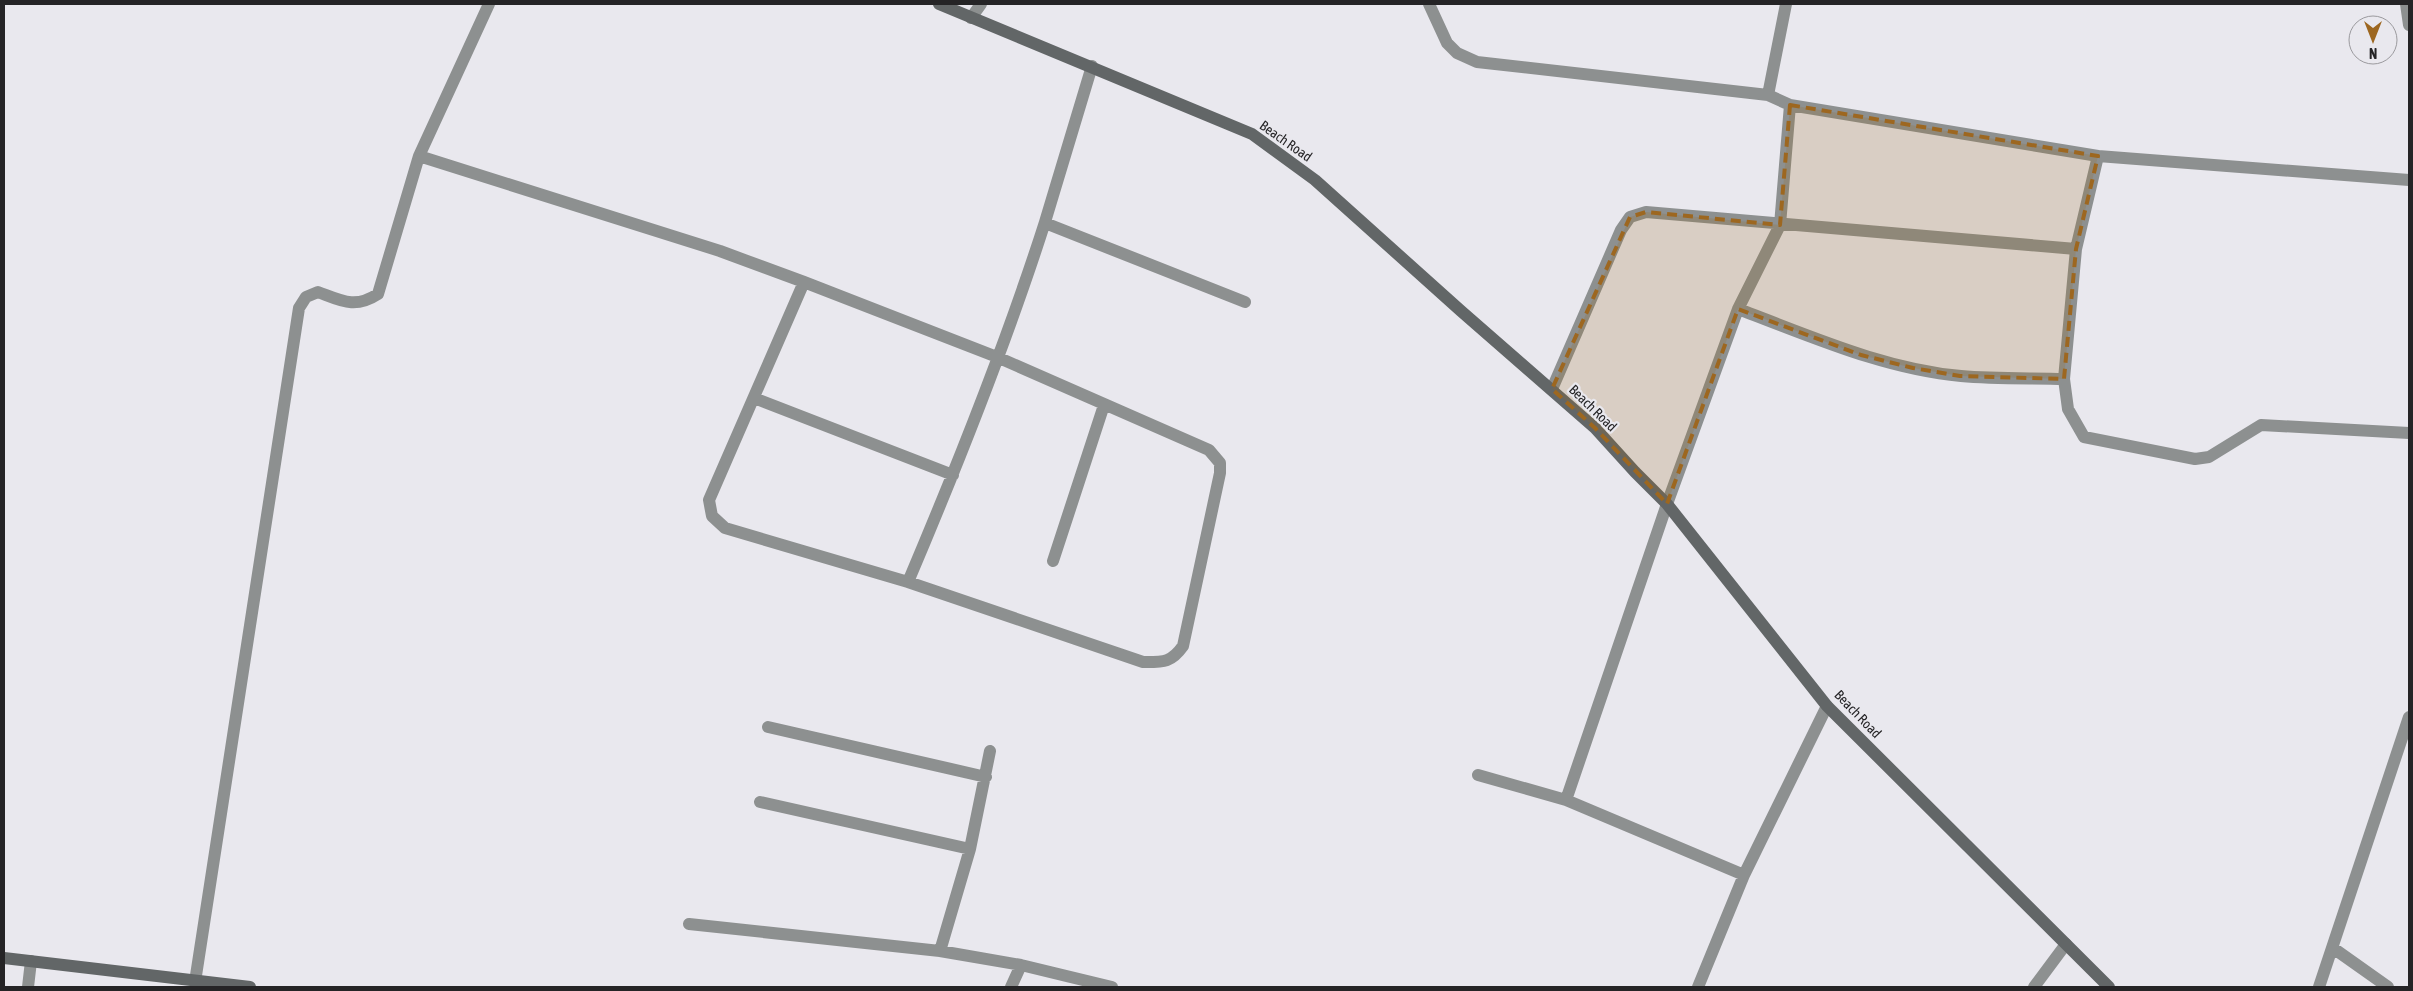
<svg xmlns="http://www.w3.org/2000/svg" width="2413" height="991" font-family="'Asap Condensed',sans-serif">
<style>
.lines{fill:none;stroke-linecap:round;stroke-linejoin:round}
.street{stroke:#8d9090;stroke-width:12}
.secondary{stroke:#626667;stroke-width:12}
.marked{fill:#9d6720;fill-opacity:0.2;stroke:#9d6720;stroke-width:4;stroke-dasharray:10 6;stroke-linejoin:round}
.labels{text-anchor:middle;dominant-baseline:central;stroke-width:4.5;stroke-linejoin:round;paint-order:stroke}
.street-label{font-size:14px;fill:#252426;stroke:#e9e8ee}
</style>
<rect width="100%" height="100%" fill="#e9e8ee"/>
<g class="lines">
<!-- street -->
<path class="street" d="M 1429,4 L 1447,43 L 1457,53 L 1477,62 L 1768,95
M 2406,4 L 2409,25
M 971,18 L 981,4
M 1790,105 L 2098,156
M 419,156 L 720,251 L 804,282 L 997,357 L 1209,450 L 1220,463 L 1220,473 L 1183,646 C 1171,663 1163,662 1143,662 L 908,582 L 725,528 L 712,516 L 709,500 L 804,282
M 1045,223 L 1245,302
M 1738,309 C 1811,336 1883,369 1961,376 C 1995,379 2030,378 2064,379 L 2076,249 L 2098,156 L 2409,180
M 2064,379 L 2068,409 L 2084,437 L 2195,459 L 2209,457 L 2261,425 L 2409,433
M 1552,389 L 1621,230 L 1630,217 L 1646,212 L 2076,249
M 754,398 L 953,475
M 1053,561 L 1104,405
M 908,582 C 958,464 1006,344 1045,222 C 1061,170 1076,118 1092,66
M 768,727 L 986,777
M 1478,775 L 1566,800 L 1744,875
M 1566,800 L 1667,504 L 1738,309 L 1780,225 L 1790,105 L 1768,95 L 1786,4
M 760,802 L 970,849
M 689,924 L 940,951 L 1021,965 L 1112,987
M 2333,948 L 2388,987
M 940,951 L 970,849 L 990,751
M 195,982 L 299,308 L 306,297 L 318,292 C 342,301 355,309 378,294 L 419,156 L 489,4
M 28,987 L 31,961
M 1011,987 L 1021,965
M 1698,987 L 1744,875 L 1827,706
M 2034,987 L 2066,944
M 2319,987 L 2409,717"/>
<!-- secondary -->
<path class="secondary" d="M 939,4 L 1252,134 L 1315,180 L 1461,311 L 1595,428 L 1635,472 L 1667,504 L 1827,706 L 2109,987
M 4,958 L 250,987"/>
</g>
<!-- marked area -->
<path class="marked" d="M 1790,105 L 2098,156 L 2076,249 L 2064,379 L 1960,376 L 1913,368 L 1861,355 L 1738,309 L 1667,504 L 1595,428 L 1552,389 L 1630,217 L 1646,212 L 1780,225 Z"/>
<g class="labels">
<!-- street labels -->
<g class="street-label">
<text transform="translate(1286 141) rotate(35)">Beach Road</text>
<text transform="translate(1593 408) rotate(44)">Beach Road</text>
<text transform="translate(1858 714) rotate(46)">Beach Road</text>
</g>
</g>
<!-- border -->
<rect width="2413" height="991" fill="none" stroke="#252426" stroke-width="10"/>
<!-- north arrow -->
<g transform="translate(2373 40) rotate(180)"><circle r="24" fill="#e9e8ee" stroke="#9b9a9e"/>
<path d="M0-4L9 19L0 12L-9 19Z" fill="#9d6720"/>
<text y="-8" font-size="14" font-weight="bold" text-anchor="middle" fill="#252426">N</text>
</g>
</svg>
